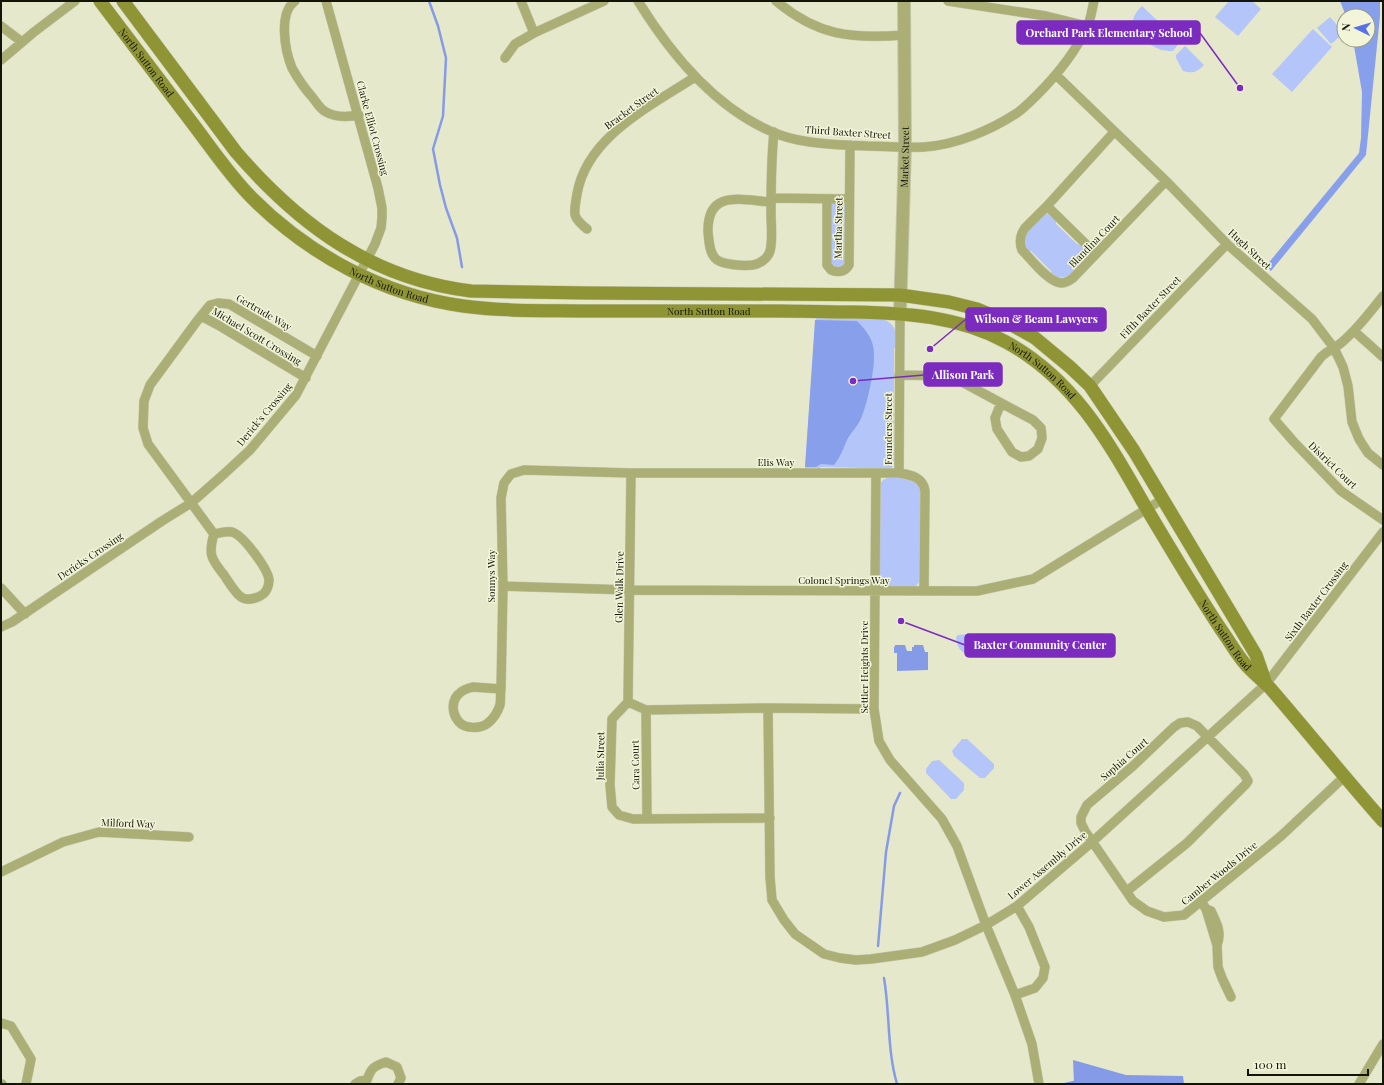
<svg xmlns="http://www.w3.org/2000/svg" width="1384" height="1085" font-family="'Playfair Display',serif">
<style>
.green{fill:#b4c5fa}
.forest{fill:#889feb}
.water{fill:#859be7}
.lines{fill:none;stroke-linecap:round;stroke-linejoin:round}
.stream{stroke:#859be7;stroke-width:2.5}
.minor-casing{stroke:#c3c6ac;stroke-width:10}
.tertiary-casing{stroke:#c3c6ac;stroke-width:14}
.secondary-casing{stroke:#c3c6ac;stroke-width:14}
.minor{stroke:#abaf75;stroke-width:9}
.tertiary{stroke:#abaf75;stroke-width:12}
.secondary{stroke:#8f9434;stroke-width:13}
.labels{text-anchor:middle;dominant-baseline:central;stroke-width:3;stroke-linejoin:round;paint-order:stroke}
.street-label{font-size:10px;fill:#13140a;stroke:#f2f5d8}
.leader{fill:none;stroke:#7b2cbf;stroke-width:1.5}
.callout-dot{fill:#7b2cbf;stroke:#f2f5d8;stroke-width:1.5}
.callout{fill:#7b2cbf;stroke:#7b2cbf;stroke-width:1.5}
.callout-label{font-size:11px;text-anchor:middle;font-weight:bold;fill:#fff}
</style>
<rect width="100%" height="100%" fill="#e5e8cb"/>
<!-- green -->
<path class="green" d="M 1229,1 L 1252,1 L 1261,9 L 1238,36 L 1215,17 Z
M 1142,6 L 1180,42 L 1173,51 C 1168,51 1162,51 1157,48 C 1148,44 1132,34 1133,22 C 1133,15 1138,10 1142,6 Z
M 1330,17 L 1344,33 L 1331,44 L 1317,28 Z
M 1313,29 L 1332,47 L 1292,92 L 1272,74 Z
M 1185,46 L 1204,65 C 1197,72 1193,74 1183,71 L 1176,58 L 1176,55 Z
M 830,203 L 846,203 L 846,264 L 844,267 L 831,268 Z
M 1045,213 L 1048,214 L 1056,221 L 1056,224 L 1077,244 L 1081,245 L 1087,252 L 1087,257 C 1077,267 1068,284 1052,275 L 1051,271 L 1031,251 L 1028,251 L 1024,245 L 1026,233 Z
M 816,317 L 878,318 C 890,320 897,327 896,340 C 896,344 896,346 894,349 L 894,444 C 898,451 897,463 891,469 L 864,470 L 863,468 L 821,467 L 818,470 L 805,469 Z
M 887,478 C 903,478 910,474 921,488 L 920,581 L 915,587 L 884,587 L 880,582 L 879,575 L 880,484 L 883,480 Z
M 969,634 L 973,636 L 976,640 L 975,643 L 965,653 C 958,650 957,644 956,637 L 958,635 Z
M 962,739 L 967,739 L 994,764 L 994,768 L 985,778 L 980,778 L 954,756 L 952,751 Z
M 939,760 L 964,783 L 964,790 L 956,799 L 951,799 L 926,773 L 926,769 L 932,761 Z"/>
<!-- forest -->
<path class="forest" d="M 1340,1 L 1380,1 L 1380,16 L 1366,155 L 1271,271 L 1266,266 L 1359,153 L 1361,138 L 1362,92 L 1353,40 L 1368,40 L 1368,16 L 1346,16 Z
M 815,320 L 857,321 C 864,328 871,336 873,346 C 877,362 868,401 862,416 C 859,425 851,432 847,440 C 843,449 841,456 834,465 L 821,464 L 816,467 L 805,467 Z"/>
<!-- water -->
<path class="water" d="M 895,645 L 905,645 L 907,651 L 912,651 L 912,647 L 914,647 L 914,645 L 923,645 L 925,652 L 928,652 L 928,670 L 897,671 L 897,653 L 894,653 L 894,647 L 895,646 Z
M 1073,1060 L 1126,1075 L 1183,1076 L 1184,1084 L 1074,1084 Z"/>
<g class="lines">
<!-- stream -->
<path class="stream" d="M 429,1 L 438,26 L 446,58 L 443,116 L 433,149 L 440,185 L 446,208 L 457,238 L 462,267
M 878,946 L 886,852 L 894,806 L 900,793
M 884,978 C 890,1013 887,1050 897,1084
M 1065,1084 L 1074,1082"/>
<!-- minor casing -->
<g class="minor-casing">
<path id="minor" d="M 295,1 C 278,13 285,51 292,68 C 298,79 305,89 313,98 C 317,103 320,109 326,112 C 336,118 348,117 359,115
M 521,1 L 534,33
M 638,1 C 672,56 718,112 780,135 C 804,144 842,145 867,146 C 886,146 906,148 924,147 C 956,145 991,130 1017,113 C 1024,108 1031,101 1037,95 C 1057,75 1075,53 1087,27 C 1091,19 1092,9 1094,1
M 776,1 C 818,36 851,39 904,35
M 948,1 L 1046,16 L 1087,26
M 1,26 L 22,42
M 505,58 L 515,44 L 534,33 L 604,1
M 1,60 L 34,32 L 75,1
M 1056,75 L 1166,181 L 1227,244 L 1312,319 L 1334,348 L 1343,367 L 1348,386 L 1352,422 L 1359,439 L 1368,453 L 1383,465
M 1114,132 L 1047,206 L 1025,228 C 1020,235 1019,242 1022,250 C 1031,259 1048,282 1061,283 C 1066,283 1069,281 1073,278 L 1166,181
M 771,198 L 849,199
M 827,199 L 827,265 L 831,270 C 838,273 845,272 849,265 L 850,145
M 771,202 C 741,200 707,189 708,232 C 709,240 709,252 715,258 C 720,265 744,266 753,265 C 760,264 768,258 770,251 C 773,240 771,225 771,214 C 771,186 771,161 774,132
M 1047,206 L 1096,254
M 587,229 C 571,216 574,214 577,194 C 587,136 651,106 695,77
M 1383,296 C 1370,312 1357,330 1341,343 C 1335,348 1327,351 1321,357 L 1274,419 L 1294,442 L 1341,491 L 1383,520
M 201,316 L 218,325 L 306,378
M 1354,331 L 1383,357
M 899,375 L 951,376 L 1001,403 L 1033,420 L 1041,428 L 1042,438 L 1038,449 L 1029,456 L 1021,457 L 1012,452 L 997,429 L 995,418 L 1001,403
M 1090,386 L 1227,244
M 876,473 L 874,709 L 879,741 L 890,760 L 942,819 L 957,846 L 986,925 L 1015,995 L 1032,1044 L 1039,1084
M 899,473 L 900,313
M 214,534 C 220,533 227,531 232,532 C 243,535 268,569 269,580 C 269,582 268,587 267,589 C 264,597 248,602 241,597 C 235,593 228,581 224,575 C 211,559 208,554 214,534 L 148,444 L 143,428 L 144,401 L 150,385 L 197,321 L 210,305 L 218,303 L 229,304 L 317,356
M 503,586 L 630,590 L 977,591 L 1033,579 L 1163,499
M 1,588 L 25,614
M 1,627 L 12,622 L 162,521 L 191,503 L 224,474 L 250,450 L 296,395 L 375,244 L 381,228 L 382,218 L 382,208 L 378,188 L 326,1
M 473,687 L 501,689 C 500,694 501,700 500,705 C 498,711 493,719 488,723 C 481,729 465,729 459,722 C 451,713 451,699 461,692 C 464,689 469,688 473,687 Z
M 501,689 L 503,586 L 501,498 L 504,483 L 511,474 L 524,470 L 631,473 L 899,473 C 911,475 923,477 925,491 L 924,591
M 628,702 L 612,719 L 610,785 L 612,807 L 619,815 L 633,819 L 770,818
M 628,702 L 646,710 L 768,708 L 874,709
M 628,702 L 631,473
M 768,708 L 770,877 L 772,900 L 784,920 L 795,934 L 824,954 L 840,958 L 856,960 L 871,959 L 922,952 L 955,940 L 986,925 L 1017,906 L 1092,842 L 1266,684 L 1383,532
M 646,710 L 647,819
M 1,872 L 63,842 L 99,832 L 189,837
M 1127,891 L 1187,843 L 1246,784 L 1248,781 L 1244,774 L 1197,726 L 1188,722 L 1180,723 L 1174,727 L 1133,766 L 1087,805 L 1081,817 L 1081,823 L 1085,831 L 1133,901 L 1147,911 L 1164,917 L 1184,915 L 1281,836 L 1344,777
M 1201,901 L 1206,909 L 1217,945 C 1222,933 1217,923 1211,911 L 1206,909
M 1217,945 L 1218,967 L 1222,978 L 1231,997
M 1015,995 L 1035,988 L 1043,978 L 1045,967 L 1029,927 L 1017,906
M 1,1023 L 11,1026 L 31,1059 L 26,1084
M 367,1080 C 371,1068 374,1066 386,1062 L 397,1067 L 401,1078 L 398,1084
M 1,1084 L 2,1084
M 355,1084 L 360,1081 L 367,1080
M 1359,1084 L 1383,1044"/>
</g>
<!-- tertiary casing -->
<g class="tertiary-casing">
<g id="tertiary">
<path id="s1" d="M 900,313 L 905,146 L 904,1"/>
</g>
</g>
<!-- secondary casing -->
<g class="secondary-casing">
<g id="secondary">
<path id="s2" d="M 100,1 C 130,41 160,80 190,120 C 210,146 229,175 252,198 C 309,255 383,295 463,306 C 507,312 551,310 595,311 C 656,311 717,311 778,311 C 803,311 828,312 853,312 C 906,313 958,316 1006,342 C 1076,380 1110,445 1148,511 C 1172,551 1196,592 1222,631 C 1230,642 1237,655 1246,665 C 1253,673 1262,680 1270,688 C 1308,732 1344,777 1383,821"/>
<path d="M 123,1 L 236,152 C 299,225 372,279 471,291 L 588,293 L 900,295 L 949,302 L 977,309 L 1003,320 L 1035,338 L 1070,367 L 1090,386 L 1134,451 L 1256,655 L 1265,681"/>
</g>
</g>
<!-- minor -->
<use href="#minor" class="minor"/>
<!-- tertiary -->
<use href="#tertiary" class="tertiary"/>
<!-- secondary -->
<use href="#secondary" class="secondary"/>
</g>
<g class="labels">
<!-- street labels -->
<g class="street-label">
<text stroke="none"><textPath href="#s2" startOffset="77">North Sutton Road</textPath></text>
<text transform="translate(631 108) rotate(-36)">Bracket Street</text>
<text transform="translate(373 128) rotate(75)">Clarke Elliot Crossing</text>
<text transform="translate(848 132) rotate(4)">Third Baxter Street</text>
<text stroke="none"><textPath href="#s1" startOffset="156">Market Street</textPath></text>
<text transform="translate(838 228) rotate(-89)">Martha Street</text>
<text transform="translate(1094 241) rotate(-46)">Blandina Court</text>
<text transform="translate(1250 249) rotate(43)">Hugh Street</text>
<text stroke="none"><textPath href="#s2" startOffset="413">North Sutton Road</textPath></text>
<text transform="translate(1150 307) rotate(-46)">Fifth Baxter Street</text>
<text stroke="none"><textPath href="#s2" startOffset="736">North Sutton Road</textPath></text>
<text transform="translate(264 312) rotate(30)">Gertrude Way</text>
<text transform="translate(257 336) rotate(31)">Michael Scott Crossing</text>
<text stroke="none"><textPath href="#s2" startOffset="1084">North Sutton Road</textPath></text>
<text transform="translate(264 414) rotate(-50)">Derick's Crossing</text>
<text transform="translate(888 429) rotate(-90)">Founders Street</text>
<text x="776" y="462">Elis Way</text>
<text transform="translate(1333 465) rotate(44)">District Court</text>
<text transform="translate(90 556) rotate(-34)">Dericks Crossing</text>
<text transform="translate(491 576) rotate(-90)">Sonnys Way</text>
<text x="844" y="580">Colonel Springs Way</text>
<text transform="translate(619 587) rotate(-89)">Glen Walk Drive</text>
<text transform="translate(1316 601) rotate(-53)">Sixth Baxter Crossing</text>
<text stroke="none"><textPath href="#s2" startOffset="1408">North Sutton Road</textPath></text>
<text transform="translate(864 667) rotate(-90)">Settler Heights Drive</text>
<text transform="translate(600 756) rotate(-89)">Julia Street</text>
<text transform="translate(1124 759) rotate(-41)">Sophia Court</text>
<text transform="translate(635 765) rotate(-91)">Cara Court</text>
<text transform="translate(128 823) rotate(2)">Milford Way</text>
<text transform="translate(1047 865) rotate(-40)">Lower Assembly Drive</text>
<text transform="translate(1219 873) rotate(-39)">Camber Woods Drive</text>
</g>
</g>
<!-- callouts -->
<path class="leader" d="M1240 88L1200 33M930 349L966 319M853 381L924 375M901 621L965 645"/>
<g class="callout-dot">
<circle cx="1240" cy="88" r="4"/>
<circle cx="930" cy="349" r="4"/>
<circle cx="853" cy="381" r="4"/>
<circle cx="901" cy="621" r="4"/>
</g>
<g class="callout">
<rect x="1017" y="21" width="183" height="23" rx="4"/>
<rect x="966" y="308" width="140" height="23" rx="4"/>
<rect x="924" y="363" width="78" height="23" rx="4"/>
<rect x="965" y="634" width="150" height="23" rx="4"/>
</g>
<g class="callout-label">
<text x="1109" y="37">Orchard Park Elementary School</text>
<text x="1036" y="323">Wilson &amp; Beam Lawyers</text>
<text x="963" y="379">Allison Park</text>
<text x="1040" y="649">Baxter Community Center</text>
</g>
<!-- border -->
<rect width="1384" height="1085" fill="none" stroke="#13140a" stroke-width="4"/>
<!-- north arrow -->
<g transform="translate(1356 28) rotate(275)"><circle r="19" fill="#f2f5d8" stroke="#999b86"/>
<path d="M0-3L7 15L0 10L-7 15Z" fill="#5771e7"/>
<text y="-6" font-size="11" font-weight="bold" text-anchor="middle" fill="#13140a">N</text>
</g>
<!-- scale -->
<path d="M1248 1069v6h120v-6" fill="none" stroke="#13140a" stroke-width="2"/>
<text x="1254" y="1069" font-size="12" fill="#13140a" stroke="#f2f5d8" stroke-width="3" paint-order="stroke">100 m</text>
</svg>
